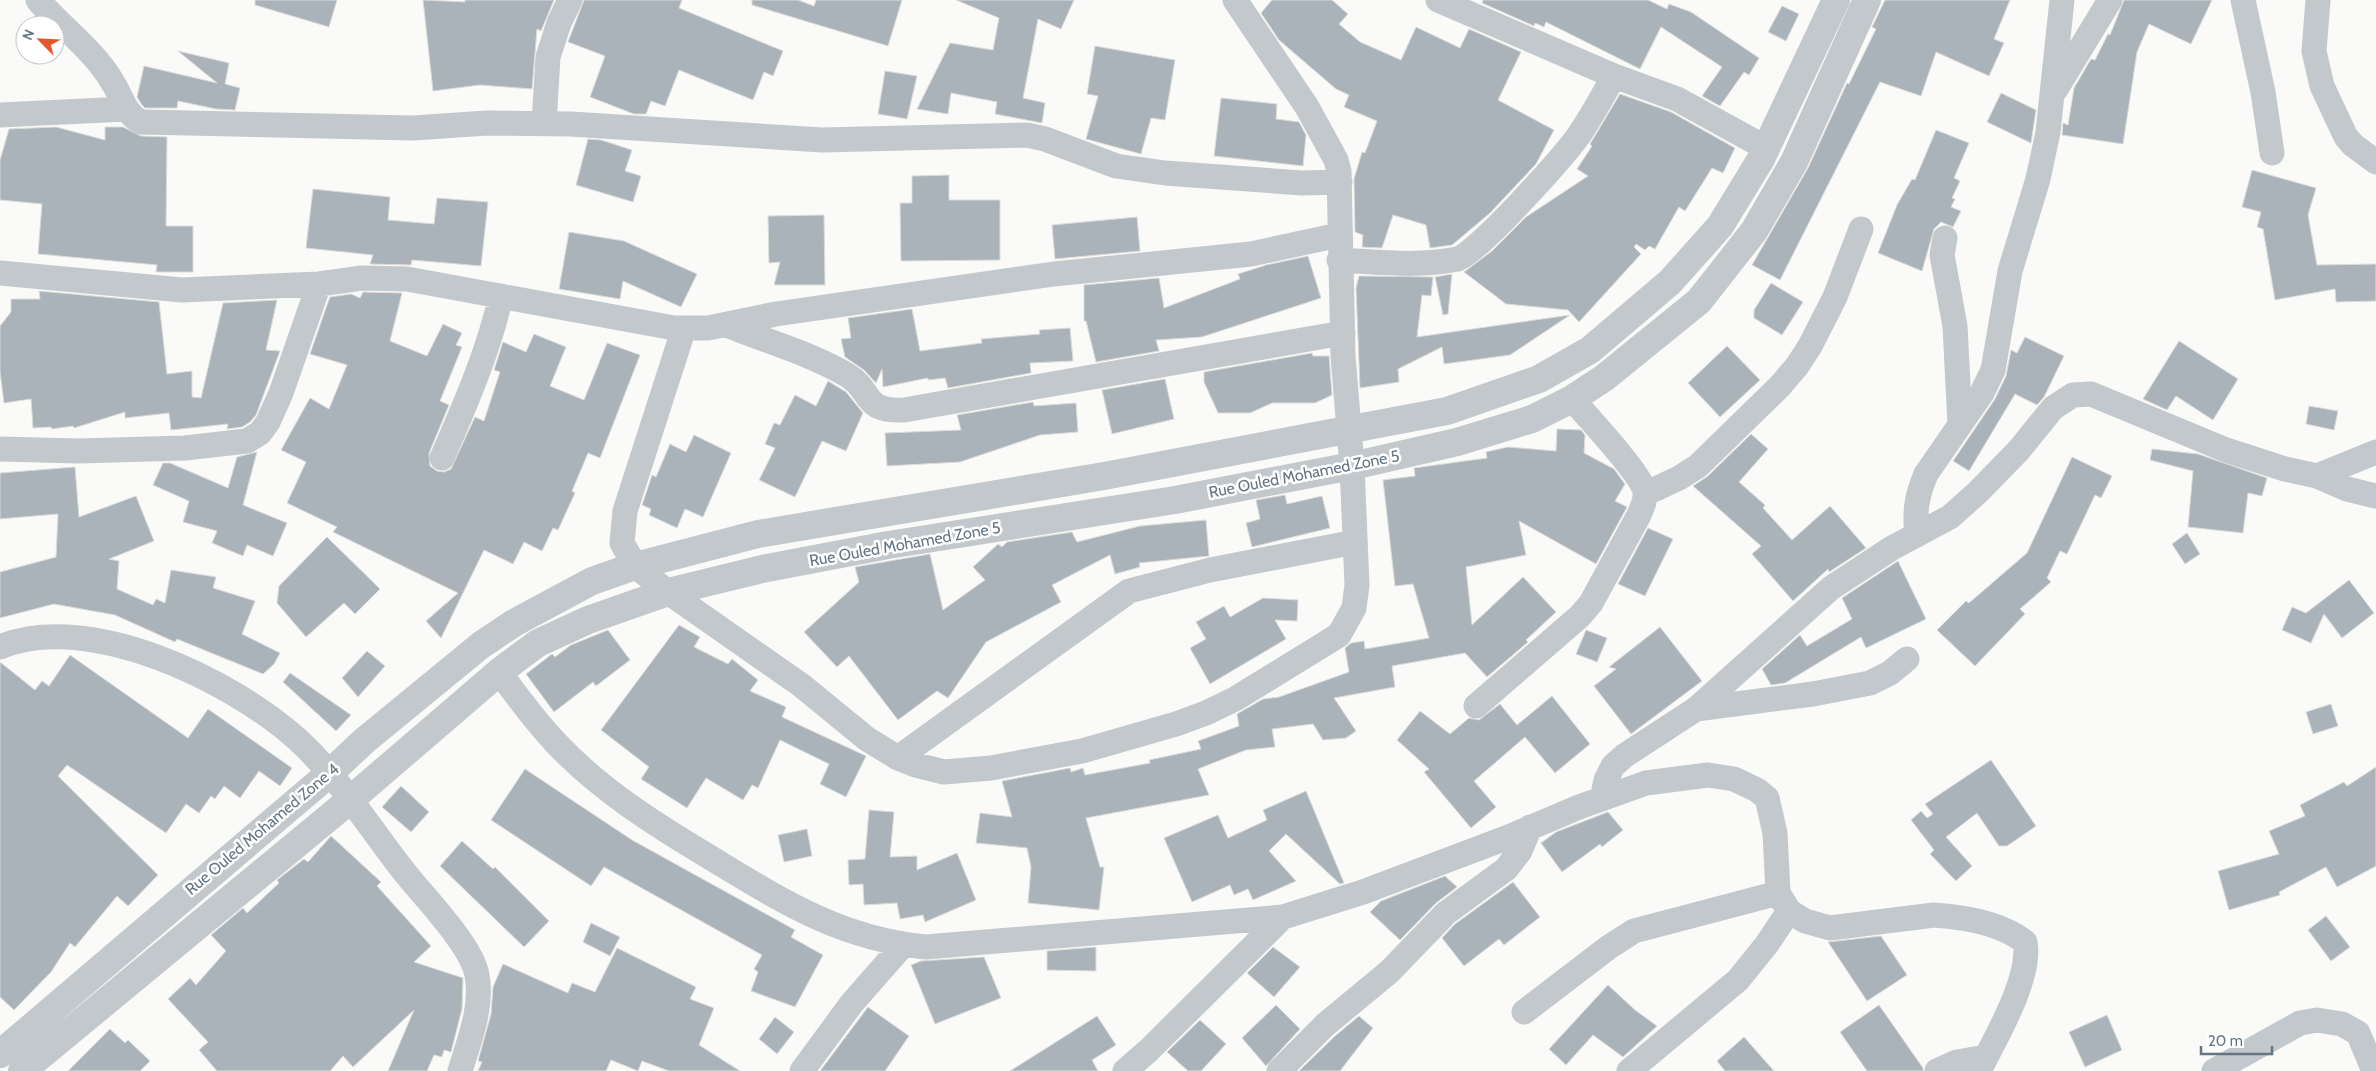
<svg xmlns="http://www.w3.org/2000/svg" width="2376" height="1071" font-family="Cabin,sans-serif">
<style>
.building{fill:#aab3b9;stroke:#dcdcda}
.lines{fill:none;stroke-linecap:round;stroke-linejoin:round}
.minor{stroke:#c3c8cc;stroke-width:25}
.tertiary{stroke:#c3c8cc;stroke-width:28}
.labels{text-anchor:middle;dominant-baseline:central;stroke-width:5;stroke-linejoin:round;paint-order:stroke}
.street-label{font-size:16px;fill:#657683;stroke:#fff}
</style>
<rect width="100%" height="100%" fill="#fafaf8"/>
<!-- building -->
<path class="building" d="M 255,0 L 337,0 L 329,27 L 255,5 Z
M 423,0 L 465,2 L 465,0 L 554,0 L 541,31 L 537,29 L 532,89 L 480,85 L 433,91 Z
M 584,0 L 682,0 L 679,8 L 783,51 L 773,76 L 764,72 L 753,100 L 679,70 L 665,106 L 651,101 L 646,114 L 634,114 L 590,97 L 605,56 L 568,42 Z
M 752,0 L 798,0 L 814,6 L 816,0 L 902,0 L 888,46 L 752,5 Z
M 956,0 L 1074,0 L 1061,29 L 1038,19 L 1023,98 L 1045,103 L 1042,123 L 995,114 L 997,102 L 951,93 L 948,114 L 917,109 L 950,43 L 993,50 L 999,18 Z
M 1272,0 L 1332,0 L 1348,14 L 1339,24 L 1360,42 L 1401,60 L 1416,27 L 1460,48 L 1469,29 L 1521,52 L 1498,100 L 1554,130 L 1536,164 L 1490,213 L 1452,245 L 1430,248 L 1426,225 L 1393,215 L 1382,248 L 1362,247 L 1363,235 L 1355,232 L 1354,179 L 1362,152 L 1365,153 L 1377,121 L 1344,107 L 1349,95 L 1336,89 L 1279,40 L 1261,13 Z
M 1483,0 L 1648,0 L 1667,9 L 1669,4 L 1691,12 L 1759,58 L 1749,75 L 1744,72 L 1720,106 L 1702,96 L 1722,67 L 1661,27 L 1640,69 L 1546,22 L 1544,27 L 1535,23 L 1534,26 L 1482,3 Z
M 1885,0 L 2010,0 L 1994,39 L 2004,43 L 1989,76 L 1936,52 L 1921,96 L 1880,82 L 1780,280 L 1752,265 L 1808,168 L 1847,83 L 1849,84 L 1876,29 L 1872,27 Z
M 2124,0 L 2212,0 L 2191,44 L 2149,24 L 2137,52 L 2123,144 L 2062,135 L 2063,123 L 2068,125 L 2074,88 L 2091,59 L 2095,60 L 2108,34 L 2110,35 Z
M 1782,6 L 1799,14 L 1786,41 L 1768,32 Z
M 1095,46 L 1175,60 L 1165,120 L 1151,118 L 1141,154 L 1086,139 L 1098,96 L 1087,94 Z
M 178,51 L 229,63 L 225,84 L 240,88 L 235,110 L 216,109 L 178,101 L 177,108 L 145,108 L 142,105 L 137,97 L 144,66 L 217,83 Z
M 885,71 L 917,76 L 907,119 L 878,114 Z
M 2001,93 L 2036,110 L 2031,143 L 1987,122 Z
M 1620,94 L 1671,112 L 1735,148 L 1723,173 L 1712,168 L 1685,211 L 1679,207 L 1655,249 L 1649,246 L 1645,250 L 1636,244 L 1634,247 L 1641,254 L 1579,322 L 1568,310 L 1506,304 L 1464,272 L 1492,251 L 1526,217 L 1588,176 L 1577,169 L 1592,146 L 1590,144 Z
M 1221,98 L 1277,104 L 1276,119 L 1299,122 L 1306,135 L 1303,166 L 1214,156 Z
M 56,127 L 105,140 L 105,127 L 123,127 L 141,136 L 167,137 L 166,226 L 193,226 L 193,272 L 156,272 L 157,265 L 38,254 L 42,204 L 0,200 L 0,160 L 9,129 Z
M 1936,130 L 1969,143 L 1954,178 L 1960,181 L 1952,198 L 1955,199 L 1951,207 L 1961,211 L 1953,227 L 1941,222 L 1934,229 L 1922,271 L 1878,253 L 1897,205 L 1912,179 L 1915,180 Z
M 588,139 L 601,140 L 632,150 L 625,171 L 641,176 L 633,202 L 576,185 Z
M 2252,170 L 2316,188 L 2308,215 L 2317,265 L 2376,264 L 2376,301 L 2336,302 L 2335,289 L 2275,300 L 2263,229 L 2257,227 L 2261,212 L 2242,207 Z
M 949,175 L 949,200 L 1000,200 L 1000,260 L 901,261 L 900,203 L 912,203 L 912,176 Z
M 313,189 L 390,197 L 388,220 L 434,224 L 437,198 L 488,202 L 481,266 L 412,260 L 411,265 L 370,264 L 373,255 L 306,248 Z
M 824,215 L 825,285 L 774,285 L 780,262 L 769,263 L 768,216 Z
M 1137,217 L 1140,251 L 1055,259 L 1052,225 Z
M 569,232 L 624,241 L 697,274 L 681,307 L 623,281 L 620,299 L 559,289 Z
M 1308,256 L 1321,298 L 1202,337 L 1156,340 L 1159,351 L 1096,362 L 1086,321 L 1084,321 L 1084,285 L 1159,278 L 1164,308 L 1240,279 L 1238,274 L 1266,265 Z
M 1452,274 L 1448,314 L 1443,315 L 1435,277 Z
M 1359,276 L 1433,277 L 1431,296 L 1422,295 L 1417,337 L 1570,315 L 1510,355 L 1444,364 L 1442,347 L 1398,369 L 1399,382 L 1360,388 L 1356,288 Z
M 1771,283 L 1803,302 L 1782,335 L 1754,318 L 1754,310 Z
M 39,291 L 159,302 L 167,374 L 192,371 L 192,397 L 201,398 L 223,303 L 277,300 L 266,350 L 280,351 L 256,415 L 250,422 L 242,427 L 227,429 L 228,424 L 171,430 L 169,413 L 125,418 L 125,412 L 74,428 L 73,426 L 52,429 L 51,427 L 33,428 L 31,399 L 4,403 L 0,372 L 0,326 L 11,312 L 11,299 L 40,299 Z
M 363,292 L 402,293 L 390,341 L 427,356 L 443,324 L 462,333 L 456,345 L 462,347 L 440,401 L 449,405 L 429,453 L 430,466 L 437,471 L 444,472 L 451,469 L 475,417 L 484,421 L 500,372 L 494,370 L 503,342 L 526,352 L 534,334 L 566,347 L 550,386 L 584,400 L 607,343 L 640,355 L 600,458 L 588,453 L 572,491 L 575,493 L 558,530 L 553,528 L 542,551 L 524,542 L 513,564 L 484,550 L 441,638 L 426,621 L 458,593 L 333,532 L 337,527 L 287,503 L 306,462 L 281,450 L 310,398 L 329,409 L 347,365 L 310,354 L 327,305 L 330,297 L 351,294 L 360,298 Z
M 912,309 L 920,351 L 982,343 L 981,339 L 1040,334 L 1039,330 L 1070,328 L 1073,361 L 1030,363 L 1031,373 L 948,388 L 945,378 L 928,380 L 928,378 L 883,387 L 882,369 L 876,383 L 864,370 L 845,357 L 841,339 L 851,338 L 848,318 Z
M 2025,337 L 2064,356 L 2044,397 L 2037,405 L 2015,394 L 1969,471 L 1953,461 L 1995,399 L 2006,376 L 2011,350 L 2017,353 Z
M 2179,341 L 2238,379 L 2213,420 L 2176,396 L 2167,410 L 2143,399 Z
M 1727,346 L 1760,380 L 1720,417 L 1688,383 Z
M 1312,353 L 1313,356 L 1329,356 L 1332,395 L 1315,403 L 1272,403 L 1250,413 L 1218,413 L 1204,382 L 1204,372 Z
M 1165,379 L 1174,419 L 1112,434 L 1102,390 Z
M 828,381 L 846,392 L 863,413 L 846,451 L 822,441 L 795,497 L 759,480 L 775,448 L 765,444 L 774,423 L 780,425 L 795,395 L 816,406 Z
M 1033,402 L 1034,406 L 1076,403 L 1078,432 L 1040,435 L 960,462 L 887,466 L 885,433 L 961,430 L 957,415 Z
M 2309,406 L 2338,411 L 2334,430 L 2306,424 Z
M 1557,429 L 1581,430 L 1585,435 L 1584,453 L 1614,469 L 1625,484 L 1615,501 L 1627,507 L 1596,564 L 1519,521 L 1526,555 L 1466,567 L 1472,625 L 1523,577 L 1556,612 L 1526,640 L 1528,642 L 1487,677 L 1465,653 L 1392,666 L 1395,687 L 1334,698 L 1356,731 L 1346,738 L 1323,740 L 1313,724 L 1272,729 L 1275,747 L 1246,750 L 1198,769 L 1209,795 L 1086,818 L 1100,867 L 1104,867 L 1099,910 L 1028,903 L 1031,867 L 1027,848 L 976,843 L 980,813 L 1012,817 L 1002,781 L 1070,768 L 1071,772 L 1083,768 L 1085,775 L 1150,763 L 1149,760 L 1201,749 L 1198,741 L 1239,726 L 1237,714 L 1263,699 L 1279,697 L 1349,672 L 1345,648 L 1351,643 L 1364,641 L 1365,649 L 1429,638 L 1413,584 L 1395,586 L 1383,480 L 1415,476 L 1414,468 L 1487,458 L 1486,452 L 1508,447 L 1556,451 Z
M 1751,434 L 1768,449 L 1739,482 L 1765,505 L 1763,508 L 1792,540 L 1830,506 L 1866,548 L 1829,572 L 1828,569 L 1793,601 L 1752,554 L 1761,546 L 1693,486 L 1708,476 Z
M 694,435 L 731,453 L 703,517 L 685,509 L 677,528 L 649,515 L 651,509 L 642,505 L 652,475 L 656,477 L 670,444 L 686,452 Z
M 2152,449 L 2198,454 L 2267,478 L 2262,496 L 2248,493 L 2243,533 L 2188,527 L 2193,471 L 2150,460 Z
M 257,452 L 243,505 L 287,523 L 273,556 L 247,545 L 243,556 L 212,543 L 217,531 L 183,522 L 189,501 L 153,485 L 163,463 L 170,463 L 228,488 L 237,457 Z
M 2072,457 L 2112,476 L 2101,498 L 2095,495 L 2067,554 L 2060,551 L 2047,578 L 2051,582 L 2020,609 L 2025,614 L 1975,666 L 1937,630 L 1966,601 L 1969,603 L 2027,553 Z
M 75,467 L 79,517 L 136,496 L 154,541 L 109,559 L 119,561 L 117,589 L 153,605 L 156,599 L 165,603 L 171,570 L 216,577 L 213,588 L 255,601 L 242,634 L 280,653 L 274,664 L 263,674 L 177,639 L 175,642 L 115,615 L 54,604 L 0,618 L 0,572 L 56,557 L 58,514 L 0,519 L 0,473 Z
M 1285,495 L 1287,504 L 1322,496 L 1330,528 L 1252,547 L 1246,523 L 1260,519 L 1256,500 Z
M 1206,520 L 1209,556 L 1139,563 L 1140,567 L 1115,574 L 1110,555 L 1052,585 L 1061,602 L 986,642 L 948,698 L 937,691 L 898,720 L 849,656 L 837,667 L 804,632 L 859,582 L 855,567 L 930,554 L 943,610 L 985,580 L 973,567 L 998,544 L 1002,547 L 1007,542 L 1072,532 L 1077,542 L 1140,526 Z
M 1648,528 L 1673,539 L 1645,596 L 1618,584 Z
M 2187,533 L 2200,554 L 2185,564 L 2172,544 Z
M 327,537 L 380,589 L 355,614 L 344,603 L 306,637 L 277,603 L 279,586 Z
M 1898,561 L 1926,619 L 1866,648 L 1861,637 L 1785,683 L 1771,685 L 1762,669 L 1800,635 L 1807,646 L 1852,619 L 1842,598 Z
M 2349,580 L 2374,613 L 2342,638 L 2324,614 L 2311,643 L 2282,630 L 2292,607 L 2306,613 Z
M 1263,598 L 1298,600 L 1297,621 L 1275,620 L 1286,639 L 1210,684 L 1190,648 L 1206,639 L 1196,622 L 1224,606 L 1230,617 Z
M 679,625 L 700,637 L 694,647 L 728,664 L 732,659 L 758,680 L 750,691 L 786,707 L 782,717 L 866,756 L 846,797 L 820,784 L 829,764 L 780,740 L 758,788 L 752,785 L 743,800 L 706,778 L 687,808 L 641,779 L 649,767 L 601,730 Z
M 1660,627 L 1702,681 L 1631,734 L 1594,686 L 1616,669 L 1609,667 Z
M 608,630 L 630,660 L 596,686 L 593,682 L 554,712 L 526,674 L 552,654 L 555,657 L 571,645 Z
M 1586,630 L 1607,638 L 1597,662 L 1576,654 Z
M 367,651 L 385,666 L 358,697 L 342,678 Z
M 70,655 L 188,738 L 208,709 L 292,768 L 280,786 L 259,771 L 240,798 L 224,786 L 215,799 L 211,796 L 199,813 L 186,804 L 166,833 L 67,765 L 58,776 L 158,875 L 128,906 L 117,896 L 75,947 L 70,943 L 51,972 L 14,1010 L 0,997 L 0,662 L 35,690 L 42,681 L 49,686 Z
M 290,673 L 351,715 L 336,731 L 283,682 Z
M 1552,696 L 1590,744 L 1555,773 L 1525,737 L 1474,781 L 1496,807 L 1471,828 L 1424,772 L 1429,769 L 1397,740 L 1420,711 L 1450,734 L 1469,718 L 1479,720 L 1500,704 L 1517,725 Z
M 2331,704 L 2338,726 L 2313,734 L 2306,712 Z
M 1991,760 L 2036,826 L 2007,846 L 1999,846 L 1977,813 L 1946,837 L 1972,866 L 1956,881 L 1930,854 L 1934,850 L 1911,820 L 1921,811 L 1927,818 L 1933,814 L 1925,804 Z
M 2376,767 L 2376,866 L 2337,887 L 2326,867 L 2279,892 L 2280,895 L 2229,910 L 2218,871 L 2279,854 L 2269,831 L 2305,816 L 2300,805 L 2344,782 L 2347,786 Z
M 525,769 L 632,840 L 795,930 L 791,937 L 823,955 L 795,1007 L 751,991 L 758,972 L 754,969 L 762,955 L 604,867 L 591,886 L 491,820 Z
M 401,786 L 429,812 L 411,832 L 382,807 Z
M 1306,791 L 1344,883 L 1340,884 L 1286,834 L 1269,851 L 1296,881 L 1253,900 L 1248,889 L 1234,895 L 1230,885 L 1192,902 L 1164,838 L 1218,815 L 1228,838 L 1267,820 L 1263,810 Z
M 869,810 L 894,812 L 890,857 L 917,856 L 917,870 L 957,853 L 976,900 L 925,922 L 923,915 L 900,919 L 897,903 L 864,905 L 863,884 L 849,885 L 848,860 L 865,859 Z
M 1608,812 L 1623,830 L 1602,847 L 1600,844 L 1562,872 L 1541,843 L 1556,832 Z
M 807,829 L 812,856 L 784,862 L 778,835 Z
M 331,836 L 381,882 L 377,886 L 431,946 L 414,962 L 463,978 L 462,1009 L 451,1052 L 444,1050 L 442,1057 L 434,1055 L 427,1071 L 388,1071 L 414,1010 L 353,1067 L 343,1056 L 330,1071 L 217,1071 L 199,1050 L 208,1042 L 168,999 L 190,978 L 196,985 L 226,951 L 211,935 L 243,908 L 247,913 L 279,883 L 277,880 L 304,859 L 308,862 Z
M 462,841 L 493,869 L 495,867 L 549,921 L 524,947 L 440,866 Z
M 1445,876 L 1457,887 L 1436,903 L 1400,940 L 1370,912 L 1381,901 Z
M 1513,882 L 1540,917 L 1504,945 L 1499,939 L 1464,966 L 1442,938 L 1455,924 Z
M 2326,916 L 2350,947 L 2331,961 L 2308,930 Z
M 591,923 L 620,937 L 610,956 L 583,942 Z
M 1881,936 L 1907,975 L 1867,1001 L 1828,942 Z
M 1096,947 L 1096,971 L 1047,970 L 1047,951 Z
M 1273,947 L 1300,967 L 1274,997 L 1247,973 Z
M 617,948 L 696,987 L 690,999 L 714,1008 L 699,1045 L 740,1071 L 669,1071 L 642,1061 L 638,1071 L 611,1060 L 606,1071 L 478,1071 L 482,1062 L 478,1061 L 491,1014 L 493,987 L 503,964 L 568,993 L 572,983 L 595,992 Z
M 984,957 L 1001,998 L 935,1024 L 911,965 L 921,961 Z
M 1608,985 L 1635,1010 L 1657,1026 L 1623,1057 L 1593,1035 L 1566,1065 L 1549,1049 Z
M 1276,1005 L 1300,1029 L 1266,1066 L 1242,1038 Z
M 1879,1005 L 1923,1068 L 1923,1071 L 1867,1071 L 1840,1032 Z
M 868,1007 L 909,1036 L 885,1071 L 820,1071 Z
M 2107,1015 L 2122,1050 L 2085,1067 L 2069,1032 Z
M 1097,1016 L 1116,1045 L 1092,1060 L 1098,1071 L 1010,1071 Z
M 1359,1016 L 1373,1028 L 1340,1071 L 1299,1071 L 1335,1036 Z
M 775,1017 L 794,1032 L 777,1054 L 759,1039 Z
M 1200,1020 L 1226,1044 L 1201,1071 L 1188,1071 L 1167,1052 Z
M 110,1029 L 125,1043 L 128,1040 L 150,1061 L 140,1071 L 68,1071 Z
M 1744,1037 L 1774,1071 L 1725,1071 L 1717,1061 Z"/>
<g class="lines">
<!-- minor -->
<path class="minor" d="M 38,0 C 62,28 95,51 113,83 C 122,97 125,114 141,122 L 413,128 L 487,123 L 571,124 L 822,140 L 1027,135 L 1045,139 L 1116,166 L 1165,173 L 1302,183 L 1340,182
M 1438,0 L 1614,76 L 1677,99 L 1766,148
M 2243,0 L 2263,92 L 2272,153
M 2318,0 L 2314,51 L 2322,86 L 2346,137 L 2353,145 L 2376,162
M 2056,89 L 2110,0
M 0,115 L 126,109
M 544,124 L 548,57 L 559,23 L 570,0
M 1945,238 L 1942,255 L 1955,326 L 1960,424
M 1339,260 C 1378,262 1419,267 1457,259 C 1477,254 1564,156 1579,135 C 1592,116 1603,95 1614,76
M 0,273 L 182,290 L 319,284 L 362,278 L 407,279 L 674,328 L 708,328 L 776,314 L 1054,274 L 1251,254 L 1339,235
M 727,325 C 765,341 812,354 847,375 C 874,391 861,412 904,410 L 1343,333
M 684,328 L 625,511 L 622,543 L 635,566 L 668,592 L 801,685 L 867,739 L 898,758 L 916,765 L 944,772 L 991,768 L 1082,751 L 1176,724 L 1206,713 L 1235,699 L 1339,635 L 1354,608 L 1357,585 L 1352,466 L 1343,356 L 1339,171 L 1336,160 L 1307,107 L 1235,0
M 0,449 L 78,451 L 185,448 L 247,441 L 260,433 L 268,422 L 281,393 L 319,284
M 442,458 C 465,405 488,353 501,296
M 2317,476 L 2347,489 L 2376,496
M 1645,494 L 1679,478 L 1698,466 L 1780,386 L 1797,366 L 1810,346 L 1835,297 L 1861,229
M 1917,535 C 1914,512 1917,495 1926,474 L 1982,393 L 1993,370 L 2010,271 L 2038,179 L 2048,132 L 2062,0
M 0,647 C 88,610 231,680 297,739 C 340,778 370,829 406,874 C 426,899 472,946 477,975 C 483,1007 469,1041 460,1071
M 499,672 C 517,696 535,721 556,743 C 600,790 656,825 711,858 C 782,901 841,939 926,947 L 1283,917 L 1363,892 L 1506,838 L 1579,807 L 1646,783 L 1708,775 L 1734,779 L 1757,790 L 1767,798 L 1775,833 L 1778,893 L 1789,911 L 1805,921 L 1830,928 L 1934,915 C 1964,917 2001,923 2025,942 C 2032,977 1995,1039 1979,1071
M 1476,706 L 1580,616 L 1591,603 L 1639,515 C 1642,508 1646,500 1645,492 C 1642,475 1586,415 1572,399
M 1696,709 L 1813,694 L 1870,683 L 1890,673 L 1907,659
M 898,758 L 1129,591 L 1210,570 L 1355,542
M 1602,799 L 1606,780 L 1613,766 L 1624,756 L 1696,709 L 1831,588 L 1892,548 L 1950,517 L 1978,492 L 2019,450 L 2053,408 L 2073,395 L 2091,394 L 2226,450 L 2285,469 L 2317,476 L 2376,452
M 1524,1012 L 1609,947 L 1634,931 L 1778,893
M 802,1071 L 852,1003 L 903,945
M 1125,1071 L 1149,1050 L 1283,917
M 1279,1071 L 1325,1025 L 1389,972 L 1446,913 L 1506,869 L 1520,851 L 1530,827
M 1629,1071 L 1738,980 L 1767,944 L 1789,911
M 1937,1071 L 1957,1062 L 1986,1057
M 2214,1071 L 2300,1023 L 2317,1020 L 2342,1024 L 2358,1033 L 2374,1071"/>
<!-- tertiary -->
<path class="tertiary" d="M 0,1054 L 330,773 L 364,741 L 481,645 L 514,623 L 592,581 L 635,566 L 758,534 L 1104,476 L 1447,411 L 1539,379 L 1590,350 L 1670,282 L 1720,226 L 1761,159 L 1836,0
M 22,1071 L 350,800 L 499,672 L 538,643 L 588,620 L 668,592 L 762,569 L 888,545 L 1175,500 L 1352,466 L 1457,442 L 1532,419 L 1572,399 L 1604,378 L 1699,301 L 1754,231 L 1794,162 L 1867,0"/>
</g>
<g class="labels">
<!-- street labels -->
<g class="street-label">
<text transform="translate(1304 474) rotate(-11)">Rue Ouled Mohamed Zone 5</text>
<text transform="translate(905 544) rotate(-10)">Rue Ouled Mohamed Zone 5</text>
<text transform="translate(262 829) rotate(-40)">Rue Ouled Mohamed Zone 4</text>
</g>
</g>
<!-- north arrow -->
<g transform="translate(40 40) rotate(294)"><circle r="24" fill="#ffffff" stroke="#c1c8cd"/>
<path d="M0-4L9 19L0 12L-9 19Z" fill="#e4572e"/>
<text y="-8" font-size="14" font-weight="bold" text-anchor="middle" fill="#657683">N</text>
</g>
<!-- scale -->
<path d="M2201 1046v8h71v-8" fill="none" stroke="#657683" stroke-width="2.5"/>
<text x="2208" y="1046" font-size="15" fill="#657683" stroke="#ffffff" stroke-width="4" paint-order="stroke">20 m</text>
</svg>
